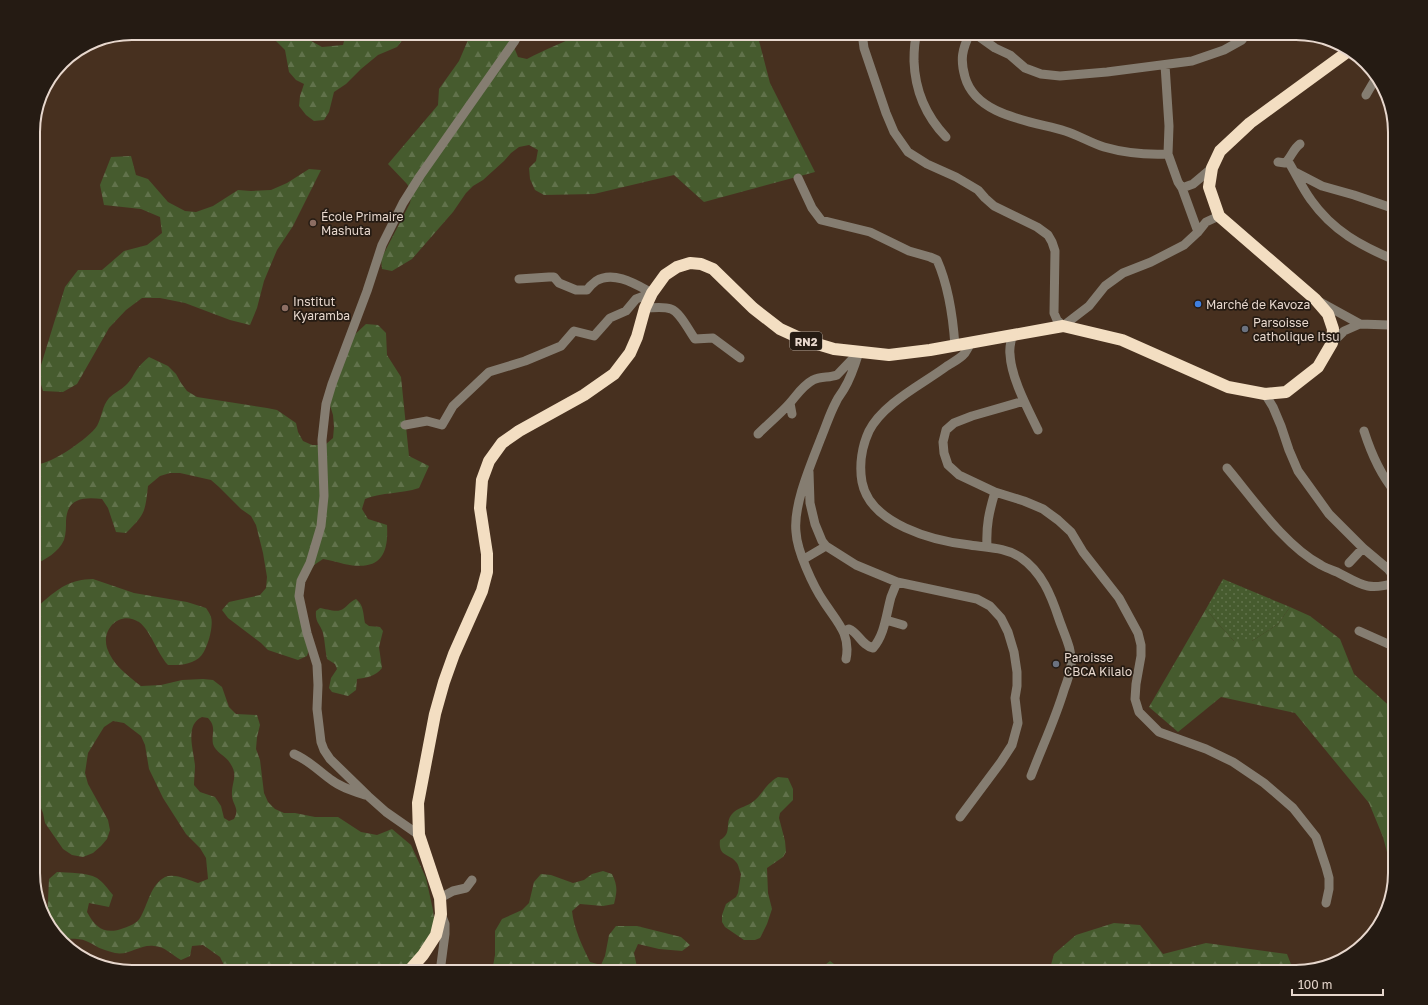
<svg xmlns="http://www.w3.org/2000/svg" width="1428" height="1005" font-family="'Golos Text',sans-serif">
<style>
.grass{fill:url(#grass-dots)}
.forest{fill:url(#forest-firs);fill-rule:evenodd}
.lines{fill:none;stroke-linecap:round;stroke-linejoin:round}
.minor{stroke:#857d71;stroke-width:9}
.highway{stroke:#f3dec2;stroke-width:12}
.education-dot{fill:#8d6e63;stroke:#251b13;stroke-width:1.5}
.shop-dot{fill:#3f7fe0;stroke:#251b13;stroke-width:1.5}
.worship-dot{fill:#6b7280;stroke:#251b13;stroke-width:1.5}
.labels{text-anchor:middle;dominant-baseline:central;stroke-width:3.5;stroke-linejoin:round;paint-order:stroke}
.shield{fill:#251b13;stroke:#ad9f95;stroke-width:1}
.shield-label{font-size:11px;font-weight:bold;fill:#e7d7cd}
.poi-label{font-size:12px;fill:#e7d7cd;stroke:#251b13;text-anchor:start}
.rim{fill:none;stroke:#e7d7cd;stroke-width:2}
</style>
<defs>
<pattern id="grass-dots" width="8" height="8" patternUnits="userSpaceOnUse"><rect width="8" height="8" fill="#465b2e"/><path d="M2 2h.1M6 6h.1" fill="none" stroke="#61724b" stroke-width="1.8" stroke-linecap="round"/></pattern>
<pattern id="forest-firs" width="22" height="20" patternUnits="userSpaceOnUse"><rect width="22" height="20" fill="#465b2e"/><path d="M5 1l3.5 6h-7zM16 11l3.5 6h-7z" fill="#61724b"/></pattern>
</defs>
<rect width="100%" height="100%" fill="#47301f"/>
<!-- grass -->
<path class="grass" d="M 1223,579 L 1290,607 L 1278,624 L 1252,641 L 1234,641 L 1219,625 L 1206,609 Z"/>
<!-- forest -->
<path class="forest" d="M 268,33 L 301,33 L 304,37 L 322,47 L 343,45 L 346,33 L 408,33 L 397,47 L 378,55 L 361,69 L 346,84 L 334,92 L 329,112 L 324,120 L 314,121 L 306,115 L 299,106 L 300,96 L 304,84 L 296,80 L 289,72 L 285,50 Z
M 471,33 L 520,33 L 514,47 L 518,57 L 527,59 C 545,49 564,43 581,33 L 757,33 L 770,83 L 815,172 L 704,202 L 674,175 L 594,194 L 544,195 L 535,190 L 530,179 L 529,168 L 536,161 L 538,150 L 529,145 L 519,147 L 511,153 L 504,161 L 483,180 L 473,186 L 466,193 L 453,212 L 412,259 L 392,271 L 382,269 L 381,259 L 410,203 L 412,192 L 407,184 L 388,164 L 438,105 L 439,89 L 459,61 Z
M 131,156 L 136,175 L 148,179 L 168,202 L 185,211 L 196,212 L 213,206 L 238,190 L 251,191 L 271,190 L 287,183 L 309,169 L 321,170 L 293,226 L 277,250 L 264,281 L 257,308 L 250,325 L 230,320 L 185,303 L 160,298 L 142,298 L 126,310 L 109,328 L 77,384 L 63,392 L 43,391 L 38,375 L 65,287 L 78,270 L 102,270 L 124,251 L 147,245 L 162,233 L 160,217 L 141,209 L 104,205 L 100,185 L 111,157 Z
M 366,324 L 378,325 L 386,333 L 387,355 L 401,377 L 409,456 L 429,466 L 419,488 C 401,494 382,492 365,499 L 362,509 L 368,519 L 387,525 C 389,558 378,571 344,564 C 337,562 330,560 323,559 L 314,565 L 304,584 L 301,616 L 310,646 L 307,656 L 298,660 L 268,650 L 261,643 L 228,618 L 222,610 L 229,602 L 260,595 L 266,588 L 267,577 L 263,553 L 256,525 L 251,516 L 241,509 L 219,487 L 211,480 L 180,473 L 170,473 L 160,476 L 148,486 C 145,513 145,514 126,533 L 116,532 L 108,508 L 102,499 C 83,497 67,498 66,521 C 66,527 66,534 64,540 C 59,552 45,560 33,565 L 33,464 C 47,468 89,438 97,426 C 102,417 102,406 109,398 C 114,393 121,390 126,385 C 131,381 134,373 138,368 C 141,364 145,360 149,357 L 168,366 L 176,374 L 181,383 L 187,391 L 197,397 L 267,408 L 277,410 L 296,423 L 298,432 L 303,441 L 312,445 L 325,445 L 333,438 L 334,427 L 333,415 L 329,402 L 350,339 Z
M 93,579 L 134,593 L 187,602 L 206,608 C 208,611 210,614 211,617 C 214,626 207,652 199,658 C 190,665 179,665 168,665 C 157,653 151,631 139,622 C 121,610 101,628 107,648 C 112,664 128,676 141,686 L 161,685 L 182,680 L 203,679 L 213,680 L 222,687 L 229,707 L 236,714 L 257,715 L 260,725 L 257,737 L 256,749 L 260,760 L 264,793 L 268,802 L 275,809 L 284,813 L 295,813 L 315,817 L 338,817 L 361,832 L 377,835 L 392,829 L 411,845 L 426,878 L 433,910 L 436,936 L 420,961 L 392,972 L 222,972 L 225,967 L 220,957 L 203,945 L 192,946 L 190,956 L 181,960 C 172,955 164,946 154,946 C 140,944 129,956 115,953 C 108,951 100,949 94,945 C 92,944 89,942 86,941 C 79,938 69,939 61,939 L 47,921 L 49,879 L 57,872 C 69,873 86,872 97,878 C 103,882 108,889 113,895 L 109,907 L 89,903 L 87,912 C 96,929 106,935 124,928 C 130,926 137,923 140,918 C 148,905 150,885 165,877 C 175,873 188,880 198,883 L 208,879 L 206,858 L 200,848 L 186,834 L 163,798 L 149,769 L 145,745 L 141,736 L 124,723 L 113,721 L 104,727 L 88,753 L 85,773 L 88,784 L 108,820 L 110,830 L 107,839 L 101,846 L 93,853 L 83,857 L 72,855 L 63,849 L 45,823 L 43,813 L 33,789 L 33,610 C 38,608 41,603 45,600 C 62,586 70,580 93,579 ZM 202,717 L 208,718 C 217,728 211,733 213,744 C 215,752 226,756 230,763 C 239,776 231,782 232,796 C 233,806 240,808 234,819 L 229,821 L 224,818 L 221,806 L 215,797 L 200,792 L 194,785 C 194,779 195,772 195,766 C 194,751 184,725 202,717 Z
M 356,599 C 364,605 363,614 365,623 L 369,626 L 380,627 L 383,631 L 379,647 L 382,668 C 376,676 366,678 357,679 L 356,690 L 348,696 L 332,692 L 329,688 L 331,678 L 337,669 L 335,664 L 327,659 C 325,650 325,641 323,633 C 320,623 315,623 316,611 L 320,608 C 326,609 338,613 343,609 C 348,606 349,602 356,599 Z
M 1290,607 L 1310,616 L 1340,639 L 1354,674 L 1395,711 L 1395,874 L 1392,871 L 1383,837 L 1369,803 L 1295,713 L 1221,697 L 1178,732 L 1149,707 L 1206,609 L 1219,625 L 1234,641 L 1252,641 L 1278,624 Z
M 778,777 L 788,778 L 793,789 L 793,800 L 780,813 L 779,818 L 785,841 L 786,852 L 783,857 L 767,868 L 768,893 L 772,909 L 767,924 L 760,938 L 755,940 L 744,940 L 725,927 L 722,922 L 722,915 L 726,904 L 736,897 L 738,893 L 741,874 C 739,870 739,865 736,862 C 729,853 718,857 720,840 C 733,833 724,823 732,814 C 737,808 745,807 751,803 C 762,796 765,784 778,777 Z
M 603,871 L 612,874 C 618,886 617,892 614,904 L 603,906 L 580,904 L 572,911 C 574,929 582,945 590,962 L 601,965 L 605,956 L 609,935 L 616,926 L 637,926 L 681,937 L 690,945 L 682,951 L 659,949 L 638,944 L 634,953 L 638,972 L 488,972 L 493,966 L 495,955 L 495,931 L 502,919 L 522,910 L 529,903 L 534,882 L 541,874 L 551,875 L 573,883 L 584,880 L 592,874 Z
M 1114,923 L 1140,925 L 1163,954 L 1206,943 L 1287,954 L 1294,972 L 1049,972 L 1054,954 L 1076,935 Z
M 830,961 L 838,967 L 842,972 L 822,972 L 821,968 Z"/>
<g class="lines">
<!-- minor -->
<path class="minor" d="M 862,33 L 864,48 L 886,113 L 894,132 L 908,152 L 927,164 L 956,177 L 978,190 L 985,198 L 994,206 L 1037,227 L 1048,235 L 1052,242 L 1055,251 L 1054,313 L 1057,320 L 1063,326 L 1089,306 L 1105,286 L 1123,273 L 1151,262 L 1184,245 L 1198,232 L 1206,222 L 1219,216
M 917,33 C 914,42 914,51 914,61 C 915,91 925,115 946,137
M 970,33 C 962,50 960,59 965,77 C 976,116 1031,121 1065,131 C 1078,135 1091,143 1104,147 C 1125,153 1146,155 1168,154
M 974,33 L 995,48 L 1010,55 L 1025,68 L 1041,74 L 1060,76 L 1107,72 L 1192,61 L 1224,50 L 1242,40 L 1247,33
M 1165,65 L 1169,126 L 1168,154 L 1178,182 L 1182,188 L 1198,232
M 1366,95 L 1376,78
M 1288,161 C 1296,174 1302,188 1311,200 C 1333,231 1361,246 1395,260
M 1278,162 L 1285,163 C 1291,158 1293,149 1300,144
M 1295,172 L 1322,186 L 1354,195 L 1395,209
M 798,178 L 812,208 L 821,220 L 870,232 L 909,251 L 930,257 L 937,260 C 949,287 953,317 955,346
M 1182,188 L 1193,184 L 1212,168
M 519,279 L 549,277 L 554,277 L 559,283 L 576,290 L 587,290 C 589,287 592,284 596,281 C 614,270 637,285 652,293
M 1320,302 L 1360,324 L 1389,325 L 1395,324
M 645,308 C 653,308 663,306 671,309 C 680,312 689,331 695,339 L 713,338 L 740,358
M 1012,336 C 1011,342 1009,348 1010,354 C 1011,378 1028,409 1038,430
M 971,343 C 969,346 967,350 965,353 C 960,359 953,362 947,366 C 923,384 883,403 869,431 C 862,446 859,465 862,482 C 870,524 933,541 970,545 C 987,548 1004,547 1020,557 C 1042,572 1051,595 1059,619 C 1064,634 1073,650 1071,666 C 1070,674 1067,682 1064,690 C 1055,720 1042,747 1031,776
M 1332,343 L 1344,331 L 1360,324
M 1265,394 L 1273,407 L 1281,426 L 1289,450 L 1298,471 L 1311,489 L 1329,514 L 1363,548 L 1388,569 L 1395,578
M 1024,401 L 972,416 L 954,423 L 946,430 L 943,442 L 944,453 L 948,465 L 959,475 L 995,492 L 1024,501 L 1043,509 L 1058,520 L 1071,532 L 1083,552 L 1119,598 L 1138,633 L 1141,645 L 1141,656 L 1136,684 L 1135,699 L 1139,712 L 1159,732 L 1206,749 L 1233,762 L 1264,783 L 1293,808 L 1316,837 L 1326,867 L 1329,878 L 1329,889 L 1326,903
M 790,403 L 792,414
M 405,425 L 427,421 L 442,425 L 453,406 L 489,372 L 525,361 L 561,346 L 574,331 L 594,336 L 610,318 L 626,311 L 636,299 L 652,293
M 1364,431 C 1371,453 1380,474 1395,492
M 758,434 C 768,424 780,414 789,404 C 797,395 802,386 813,380 C 821,376 829,378 837,375 L 859,352 C 855,365 851,378 844,389 C 842,393 838,397 836,402 C 830,413 826,426 821,438 C 811,464 793,505 796,532 C 797,551 813,586 824,602 C 837,622 851,634 846,659
M 1227,468 C 1253,499 1285,546 1321,565 C 1326,568 1332,570 1337,572 C 1362,585 1367,591 1395,583
M 809,472 L 810,503 L 815,524 L 822,541 L 826,546 L 856,565 L 897,582 L 977,599 L 990,606 L 1001,618 L 1008,632 L 1014,652 L 1017,672 L 1017,686 L 1015,698 L 1018,723 L 1012,745 L 1001,762 L 960,817
M 987,546 C 986,526 989,512 995,492
M 804,559 L 826,546
M 1349,563 L 1363,548
M 886,620 L 903,625
M 844,631 L 849,629 C 858,632 862,646 873,648 C 885,634 886,615 891,597 C 893,592 895,587 897,582
M 1359,631 L 1395,647
M 294,754 C 308,760 318,770 330,779 C 340,787 353,791 365,795
M 419,835 L 386,812 L 368,796 L 330,759 L 324,750 L 321,742 L 317,709 L 318,685 L 317,665 L 307,633 L 299,596 L 301,581 L 310,563 L 321,526 L 324,496 L 322,440 L 326,404 L 332,384 L 367,291 L 382,245 L 403,203 L 420,176 L 514,42 L 519,33
M 440,898 L 453,891 L 466,888 L 472,880
M 440,972 L 445,934 L 445,924 L 441,914"/>
<!-- highway -->
<path class="highway" d="M 408,972 L 423,955 L 436,935 L 441,914 L 440,898 L 419,835 L 418,803 L 435,714 L 444,682 L 454,654 L 482,591 L 487,572 L 487,554 L 480,508 L 482,480 L 489,461 L 502,443 L 519,431 L 584,395 L 614,374 L 630,353 L 637,337 L 645,308 L 652,293 L 665,275 L 677,267 L 690,263 L 701,264 L 713,269 L 753,308 L 780,329 L 804,340 L 834,349 L 889,355 L 930,350 L 1063,326 L 1122,340 L 1228,387 L 1265,394 L 1286,392 L 1318,367 L 1332,343 L 1333,329 L 1328,314 L 1315,299 L 1219,216 L 1209,187 L 1212,168 L 1220,151 L 1250,123 L 1350,50"/>
</g>
<!-- markers -->
<g class="education-dot">
<circle cx="313" cy="223" r="4"/>
<circle cx="285" cy="308" r="4"/>
</g>
<circle class="shop-dot" cx="1198" cy="304" r="4"/>
<g class="worship-dot">
<circle cx="1245" cy="329" r="4"/>
<circle cx="1056" cy="664" r="4"/>
</g>
<g class="labels">
<!-- shield labels -->
<rect class="shield" x="790" y="332" width="32" height="18" rx="3"/>
<g class="shield-label">
<text x="806" y="341">RN2</text>
</g>
<!-- poi labels -->
<g class="poi-label">
<text x="321" y="216">École Primaire<tspan x="321" dy="14">Mashuta</tspan></text>
<text x="293" y="301">Institut<tspan x="293" dy="14">Kyaramba</tspan></text>
<text x="1206" y="304">Marché de Kavoza</text>
<text x="1253" y="322">Parsoisse<tspan x="1253" dy="14">catholique Itsu</tspan></text>
<text x="1064" y="657">Paroisse<tspan x="1064" dy="14">CBCA Kilalo</tspan></text>
</g>
</g>
<!-- crop -->
<path d="M0 0H1428V1005H0ZM132 40H1296A92 92 0 0 1 1388 132V873A92 92 0 0 1 1296 965H132A92 92 0 0 1 40 873V132A92 92 0 0 1 132 40Z" fill="#251b13" fill-rule="evenodd"/>
<path class="rim" d="M132 40H1296A92 92 0 0 1 1388 132V873A92 92 0 0 1 1296 965H132A92 92 0 0 1 40 873V132A92 92 0 0 1 132 40Z"/>
<!-- scale -->
<path d="M1292 989v6h91v-6" fill="none" stroke="#e7d7cd" stroke-width="2"/>
<text x="1298" y="989" font-size="12" fill="#e7d7cd" stroke="#251b13" stroke-width="3" paint-order="stroke">100 m</text>
</svg>
